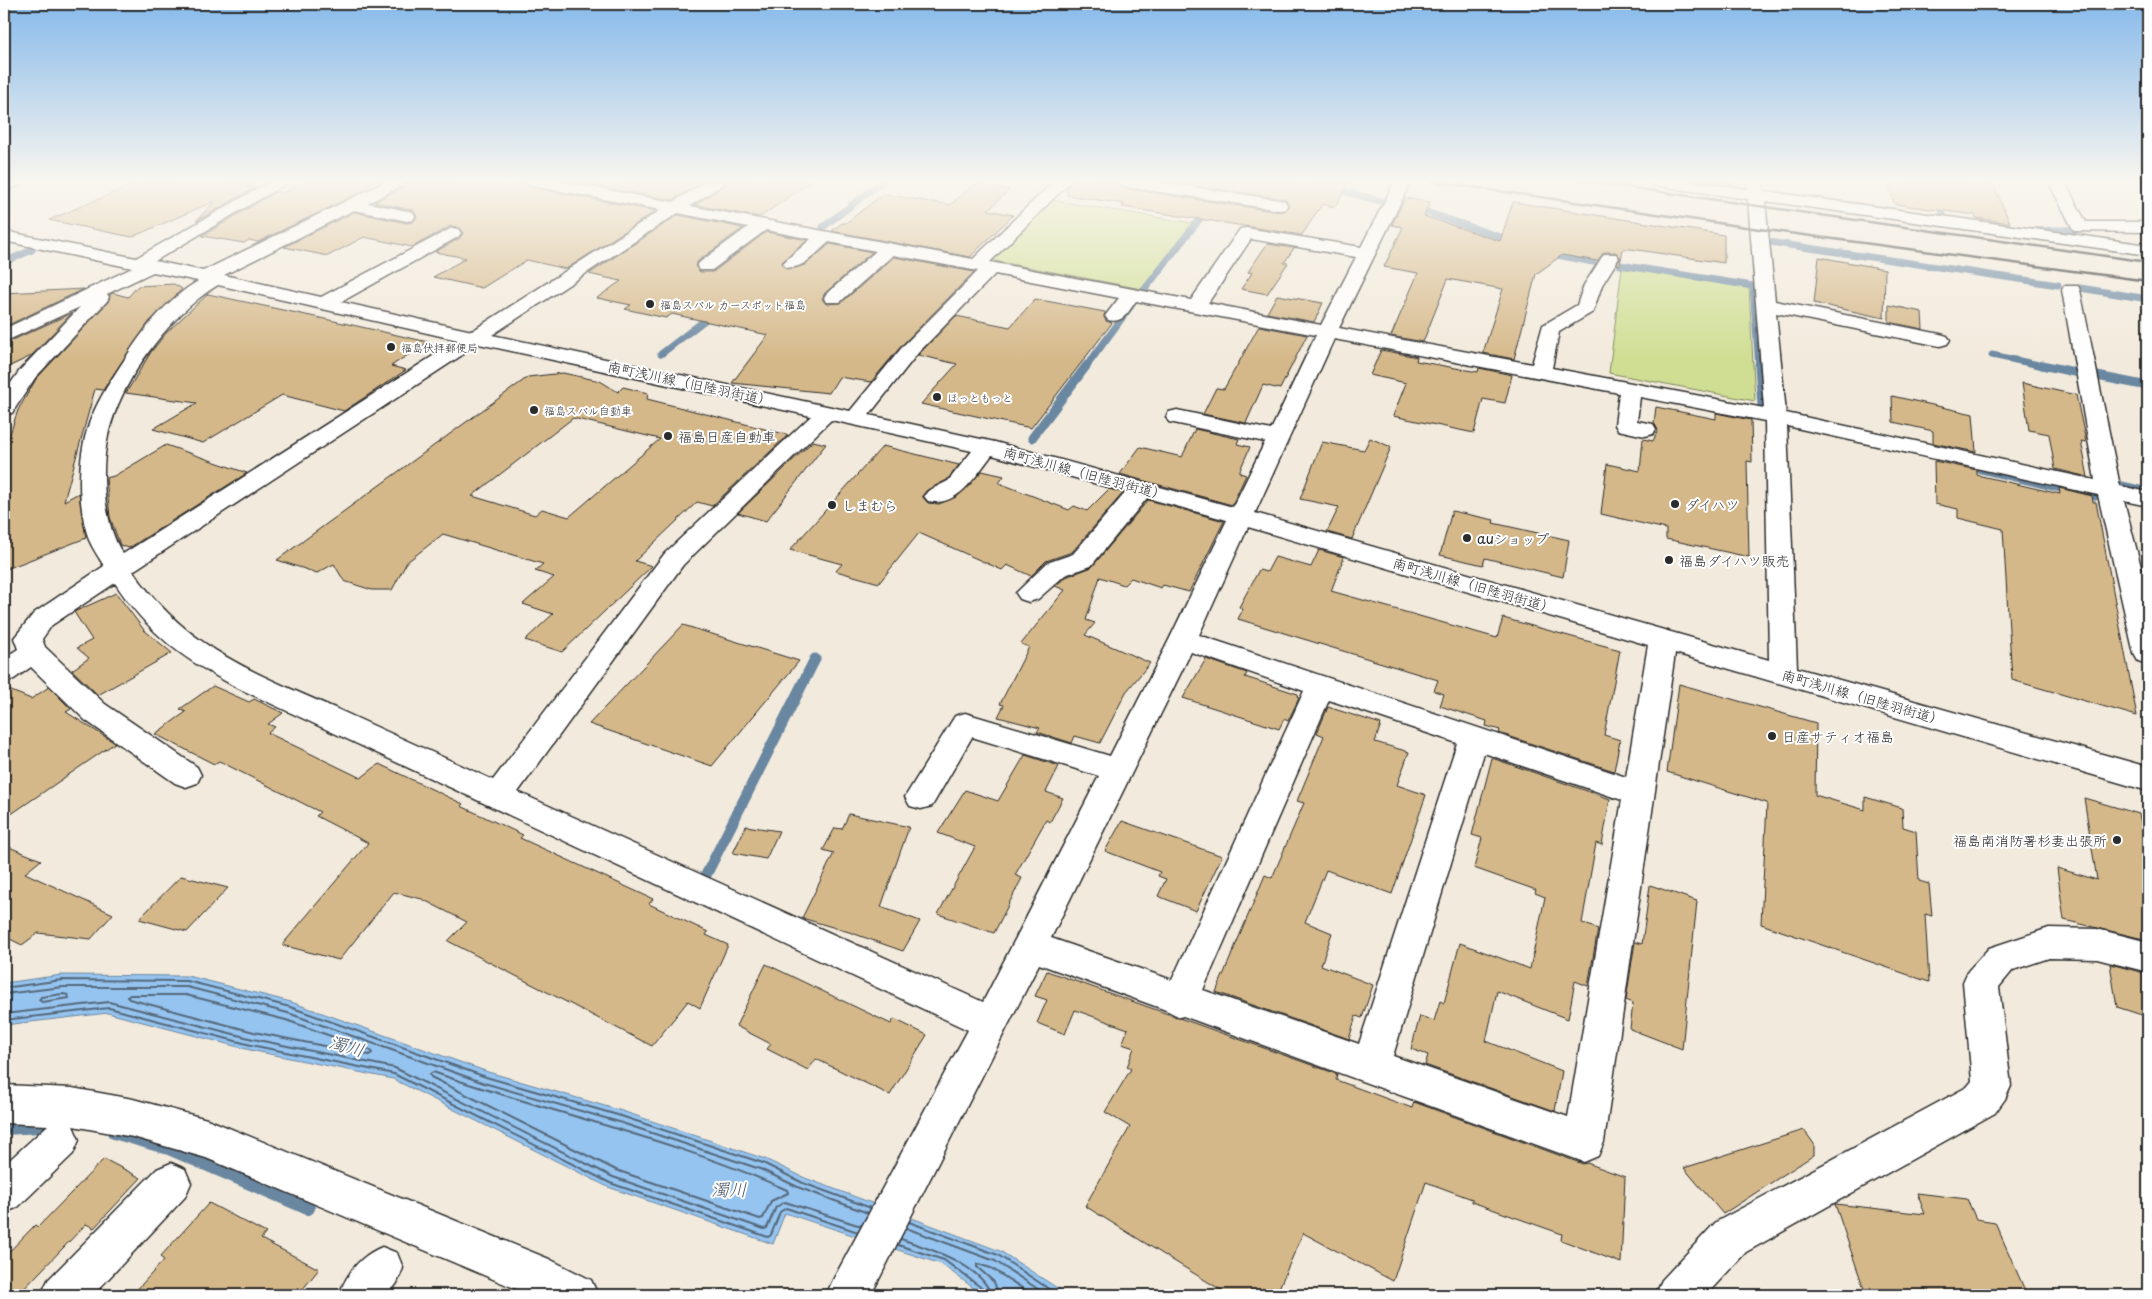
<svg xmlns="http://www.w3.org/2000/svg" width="2152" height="1299" font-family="'Playpen Sans','Klee One',sans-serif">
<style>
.green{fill:#cfde92;stroke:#7d845e}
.water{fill:#95c4f0;stroke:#6b87a1}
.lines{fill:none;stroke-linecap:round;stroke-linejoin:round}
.shore{stroke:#55687a;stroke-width:2}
.stream-far3{stroke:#6b87a1;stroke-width:7}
.stream-far2{stroke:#6b87a1;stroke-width:9}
.stream-far1{stroke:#6b87a1;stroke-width:11}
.stream{stroke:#6b87a1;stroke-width:14}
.building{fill:#d5b889;stroke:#2b2b2b;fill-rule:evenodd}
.minor-casing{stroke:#2b2b2b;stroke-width:3}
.minor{fill:#fff;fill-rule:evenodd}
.rail{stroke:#2b2b2b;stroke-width:2.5}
.poi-dot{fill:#2b2b2b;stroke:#fff;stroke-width:2}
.labels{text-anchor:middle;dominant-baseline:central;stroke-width:4;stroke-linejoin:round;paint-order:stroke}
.far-poi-label{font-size:11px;fill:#2b2b2b;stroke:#fff;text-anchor:start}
.street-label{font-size:14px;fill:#2b2b2b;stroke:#fff}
.poi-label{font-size:14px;fill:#2b2b2b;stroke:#fff;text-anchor:start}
.near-water-label{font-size:18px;font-style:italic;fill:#4b5966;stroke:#fff}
</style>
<rect width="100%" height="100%" fill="#f2eadc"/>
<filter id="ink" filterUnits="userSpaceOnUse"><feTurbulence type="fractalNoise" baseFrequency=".02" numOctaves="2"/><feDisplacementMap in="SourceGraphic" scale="10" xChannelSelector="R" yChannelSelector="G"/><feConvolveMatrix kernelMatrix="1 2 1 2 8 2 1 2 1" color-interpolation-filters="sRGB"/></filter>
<g filter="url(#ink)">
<!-- green -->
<path class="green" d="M 1051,200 L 1192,223 L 1142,289 L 990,260 Z
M 1622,267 L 1749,288 L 1755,401 L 1609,373 Z"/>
<!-- water -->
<path class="water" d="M 62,975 L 188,976 L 291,1002 L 488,1072 L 622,1111 L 765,1159 L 805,1178 L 1000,1251 L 1068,1295 L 983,1295 L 941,1264 L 785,1213 L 773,1244 L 608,1187 L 393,1079 L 250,1050 L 108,1013 L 4,1025 L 4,983 Z"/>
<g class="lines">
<!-- shore -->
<path class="shore" d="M 4,988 L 62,980 L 187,981 L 290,1007 L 486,1077 L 621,1116 L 763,1163 L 803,1183 L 871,1208
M 4,994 L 63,987 L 187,987 L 288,1013 L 484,1083 L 619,1122 L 760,1169 L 800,1188 L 868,1213
M 63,994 L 68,995 L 69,998 L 42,1002 L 39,1000 L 41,997 Z
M 130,995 L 186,995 L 286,1020 L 370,1050 L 372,1053 L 369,1055 L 254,1032 L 129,999 L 127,997 Z
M 4,1014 L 109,1002 L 253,1039 L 395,1068 L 613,1177 L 764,1229 L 767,1228 L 776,1207 L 785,1202 L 861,1226
M 4,1020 L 109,1008 L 251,1045 L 394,1074 L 610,1183 L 768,1237 L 771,1235 L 780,1212 L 786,1208 L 858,1232
M 433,1072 C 550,1113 674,1139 787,1190 L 788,1193 L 771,1201 L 763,1218 L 760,1219 L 616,1170 L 431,1077 L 430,1074 Z
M 909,1222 L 998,1255 L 1058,1295
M 906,1228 L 995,1261 L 1047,1295
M 901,1239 C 928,1248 982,1265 991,1295
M 898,1245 L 944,1260 L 983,1289 L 985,1295
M 999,1295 L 994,1282 L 977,1267 L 977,1264 L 991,1268 L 1033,1295"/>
<!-- stream-far3 -->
<path class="stream-far3" d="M 1694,181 L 1732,186
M 1932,181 L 1943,214
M 1331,188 L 1381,201
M 1415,208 L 1512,241
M 823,227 L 883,181
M 2023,231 L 2086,229
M 1769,242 L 2058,285
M 1547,253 L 1593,262
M 4,262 L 32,250
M 1620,265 L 1753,286 L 1759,367
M 2080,288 L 2148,299
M 1145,289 L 1216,198
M 661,354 L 714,313
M 1992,355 L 2048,367
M 1086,367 L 1131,306"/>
<!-- stream-far2 -->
<path class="stream-far2" d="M 1759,365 L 1762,406
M 2042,365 L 2074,372
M 2092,375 L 2148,386
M 1032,438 L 1087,365
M 1977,468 L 2095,496
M 2113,484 L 2148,492"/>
<!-- stream-far1 -->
<path class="stream-far1" d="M 705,877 L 815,659"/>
<!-- stream -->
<path class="stream" d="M 4,1128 L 60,1125
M 114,1132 L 169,1148 L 308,1208"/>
</g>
<!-- building -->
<path class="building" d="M 141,181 L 261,181 L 247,187 L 255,188 L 196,221 L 215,201 L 132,237 L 49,220 Z
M 307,181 L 384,181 L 258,242 L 249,240 L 244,243 L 202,236 L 275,192 L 282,193 Z
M 409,181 L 524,181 L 526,185 L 534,188 L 656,211 L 566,269 L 527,260 L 482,288 L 433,277 L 466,258 L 435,252 L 460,238 L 463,233 L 458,227 L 451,226 L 412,247 L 364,237 L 328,256 L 284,247 L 354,212 L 407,223 L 413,222 L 417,217 L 413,210 L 374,202 L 406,186 Z
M 565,181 L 704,181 L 673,200 Z
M 727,181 L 812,181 L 760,217 L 695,205 L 724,186 Z
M 1073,181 L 1112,181 L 1122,188 L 1279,212 L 1285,211 L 1289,206 L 1285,199 L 1161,181 L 1350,181 L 1335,207 L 1322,204 L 1302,235 L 1122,207 L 1124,204 L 1067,195 L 1067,187 Z
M 1888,181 L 1992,181 L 2010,223 L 1976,218 L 1975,215 L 1894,204 Z
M 974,184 L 1009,190 L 988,210 L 1013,215 L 970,257 L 832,231 L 842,223 L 846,223 L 883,194 L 950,205 Z
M 1405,198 L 1430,202 L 1424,216 L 1500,241 L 1513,202 L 1724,235 L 1724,263 L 1631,249 L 1623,249 L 1620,265 L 1617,264 L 1621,258 L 1616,252 L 1604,252 L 1597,261 L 1562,255 L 1536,274 L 1514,359 L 1483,353 L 1503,289 L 1448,279 L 1423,342 L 1391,336 L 1418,273 L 1384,267 L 1403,227 L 1392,225 Z
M 678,215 L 743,228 L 698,261 L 695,266 L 700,272 L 713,272 L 766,232 L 807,240 L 782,262 L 786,269 L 805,265 L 830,244 L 872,252 L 825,293 L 822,299 L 826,304 L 841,303 L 894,257 L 974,272 L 903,344 L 871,382 L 839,377 L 829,393 L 732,383 L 768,335 L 672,314 L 666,318 L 625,309 L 631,305 L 597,298 L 621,281 L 589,274 Z
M 1267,244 L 1294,248 L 1284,263 L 1288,263 L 1267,294 L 1241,289 L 1252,273 L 1248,272 Z
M 1819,257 L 1885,269 L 1884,318 L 1814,303 Z
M 174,284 L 182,289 L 149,322 L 103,390 L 95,389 L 64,501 L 79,493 L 86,538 L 4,570 L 4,452 L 18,410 L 28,393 L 36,379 L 108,302 L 110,295 L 113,293 L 128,297 L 138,286 Z
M 84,289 L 4,327 L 4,293 Z
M 208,294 L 348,324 L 428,342 L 391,366 L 406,370 L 344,411 L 282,395 L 203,443 L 153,429 L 197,403 L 126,393 L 151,352 L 167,332 Z
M 1277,295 L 1323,303 L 1314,322 L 1267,313 Z
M 1035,299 L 1105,312 L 1104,317 L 1106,321 L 1112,323 L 1031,428 L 921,404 L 957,364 L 918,355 L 956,316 L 1010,327 Z
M 1889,305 L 1922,312 L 1923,329 L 1889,322 Z
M 72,313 L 31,356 L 4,369 L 4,344 Z
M 1259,326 L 1307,335 L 1280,389 L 1263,385 L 1246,423 L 1203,414 L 1216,388 L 1224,389 Z
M 1381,350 L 1417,357 L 1416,361 L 1478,372 L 1479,368 L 1512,375 L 1505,403 L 1483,399 L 1474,433 L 1393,416 L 1406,383 L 1370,375 Z
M 563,373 L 600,381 L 618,392 L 623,387 L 648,393 L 647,399 L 788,435 L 712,506 L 697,502 L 635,561 L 652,566 L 562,652 L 525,640 L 553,614 L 523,604 L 554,577 L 535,571 L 543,564 L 443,534 L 407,562 L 392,590 L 372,590 L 344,581 L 334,564 L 317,573 L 277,560 L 528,377 ZM 573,418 L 660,439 L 569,517 L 542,509 L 535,515 L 472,496 Z
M 2022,383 L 2076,395 L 2086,442 L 2081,441 L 2088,477 L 2055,469 L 2049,434 L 2029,430 Z
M 1892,396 L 1973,414 L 1976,452 L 1933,443 L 1933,431 L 1893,422 Z
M 1656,407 L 1716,419 L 1716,413 L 1751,420 L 1752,462 L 1747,461 L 1749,557 L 1666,539 L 1666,529 L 1601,514 L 1607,464 L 1640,471 L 1643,439 L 1653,441 L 1658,430 L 1654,423 Z
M 1195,429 L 1239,439 L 1237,444 L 1250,447 L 1240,470 L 1240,473 L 1246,475 L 1232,505 L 1120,474 L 1140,447 L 1182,457 Z
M 1370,438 L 1391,447 L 1352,539 L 1327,532 L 1339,507 L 1300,499 L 1322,442 L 1364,450 Z
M 813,441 L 826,444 L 766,521 L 738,513 Z
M 166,445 L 247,473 L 129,548 L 120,545 L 110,517 L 106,478 L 114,476 Z
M 883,446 L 959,465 L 947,480 L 927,490 L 922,496 L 928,503 L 939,504 L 958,496 L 982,471 L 1004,476 L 999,483 L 1069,510 L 1074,506 L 1087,511 L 1109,489 L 1123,493 L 1072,552 L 1046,561 L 1031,576 L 1007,565 L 1002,570 L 919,533 L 879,583 L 836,571 L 842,564 L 790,550 Z
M 1934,461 L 1977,470 L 1977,475 L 2060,494 L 2059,488 L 2092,496 L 2093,502 L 2096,502 L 2137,716 L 2012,680 L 2003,529 L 1958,518 L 1958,509 L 1935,504 Z
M 1148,500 L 1224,521 L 1189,592 L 1163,585 L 1161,588 L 1131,578 L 1124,585 L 1100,577 L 1086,620 L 1095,623 L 1085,635 L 1150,663 L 1126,692 L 1100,743 L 1075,736 L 1072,743 L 1037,732 L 1040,728 L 998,717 L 1004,705 L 1000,704 L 1029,647 L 1021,644 L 1065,590 L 1055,586 L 1066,577 L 1092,567 Z
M 1452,511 L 1494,520 L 1493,523 L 1569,540 L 1563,577 L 1485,558 L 1483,565 L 1440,555 Z
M 1319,550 L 1344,557 L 1331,591 L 1497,638 L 1503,618 L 1620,650 L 1604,735 L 1620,740 L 1614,771 L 1499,733 L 1500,730 L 1486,726 L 1487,721 L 1440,706 L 1444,694 L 1434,691 L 1438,680 L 1238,619 L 1243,609 L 1239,607 L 1259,570 L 1267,572 L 1275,557 L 1311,567 Z
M 116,593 L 144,630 L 172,653 L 98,695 L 72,670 L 89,658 L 77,648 L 92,640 L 74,612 Z
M 683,625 L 799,661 L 712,766 L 589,724 Z
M 1206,659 L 1247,673 L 1245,677 L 1298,694 L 1297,697 L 1299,698 L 1288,721 L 1284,719 L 1279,729 L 1183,698 Z
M 1679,684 L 1816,723 L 1815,795 L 1865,810 L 1865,797 L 1902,808 L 1903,827 L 1916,831 L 1919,881 L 1929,884 L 1932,916 L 1925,914 L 1929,982 L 1761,924 L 1767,803 L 1667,772 Z
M 213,686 L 249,702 L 254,699 L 283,713 L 268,724 L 275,727 L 268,733 L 361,778 L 379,764 L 463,804 L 461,806 L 523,835 L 520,838 L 653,899 L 649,904 L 708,932 L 706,935 L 728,945 L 700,1008 L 688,1001 L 652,1046 L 448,941 L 467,922 L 422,899 L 394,892 L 339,960 L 282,945 L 368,843 L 316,816 L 320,812 L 219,761 L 214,764 L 155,734 L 186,712 L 180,709 Z
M 49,687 L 71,709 L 66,712 L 115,743 L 4,819 L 4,688 L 31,699 Z
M 1328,707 L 1381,724 L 1375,742 L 1409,752 L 1397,785 L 1426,795 L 1392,894 L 1326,870 L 1305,922 L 1332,933 L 1321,965 L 1373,985 L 1362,1018 L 1356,1016 L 1349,1039 L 1216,992 L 1265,875 L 1272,878 L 1304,803 L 1297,801 L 1324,736 L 1317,733 Z
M 1025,755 L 1059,766 L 1046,792 L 1063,798 L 1050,822 L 1046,820 L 1015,875 L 1022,878 L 994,933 L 938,914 L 975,847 L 938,833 L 965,790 L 998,801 Z
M 1492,758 L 1610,799 L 1602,845 L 1596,843 L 1582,923 L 1598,929 L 1588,986 L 1575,981 L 1568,1019 L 1497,991 L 1486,1041 L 1562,1071 L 1555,1111 L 1425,1065 L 1428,1055 L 1411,1049 L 1420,1016 L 1434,1021 L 1440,1001 L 1444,1003 L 1460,943 L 1530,969 L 1545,897 L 1535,893 L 1536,890 L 1474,868 L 1482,838 L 1472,835 Z
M 2084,798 L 2139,814 L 2148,857 L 2148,940 L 2064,920 L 2057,868 L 2097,880 Z
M 849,814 L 909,827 L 881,907 L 920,921 L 903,951 L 849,932 L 802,918 L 834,853 L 823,850 L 835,828 L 842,829 Z
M 1122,821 L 1222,856 L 1196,911 L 1158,896 L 1166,879 L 1158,876 L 1160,872 L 1105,851 Z
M 746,826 L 779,831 L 766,859 L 733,853 Z
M 4,845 L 41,860 L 25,873 L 113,914 L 91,939 L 38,933 L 22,945 L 4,936 Z
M 181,876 L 228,888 L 187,932 L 139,919 Z
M 1650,885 L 1697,901 L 1682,1049 L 1630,1029 L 1633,1003 L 1626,1000 L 1635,942 L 1642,944 Z
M 766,964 L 891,1024 L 894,1019 L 927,1035 L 890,1095 L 816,1059 L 808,1070 L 767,1049 L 771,1044 L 736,1026 Z
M 2110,964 L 2148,974 L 2148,1017 L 2117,1007 Z
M 1047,971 L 1337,1074 L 1336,1080 L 1412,1108 L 1414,1102 L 1583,1164 L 1587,1163 L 1625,1177 L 1621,1263 L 1561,1240 L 1562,1234 L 1472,1202 L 1472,1199 L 1426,1182 L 1393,1281 L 1303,1233 L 1276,1295 L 1229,1295 L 1085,1206 L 1130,1127 L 1105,1112 L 1131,1069 L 1127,1067 L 1134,1048 L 1122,1044 L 1128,1029 L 1075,1010 L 1065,1034 L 1037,1023 L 1047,1000 L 1035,996 Z
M 1804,1130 L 1814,1144 L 1814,1155 L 1723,1214 L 1684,1168 Z
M 104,1159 L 141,1178 L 94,1228 L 86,1224 L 18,1295 L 4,1295 L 4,1257 L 35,1225 L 38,1227 Z
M 1917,1193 L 1967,1199 L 1976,1219 L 1995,1222 L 2027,1295 L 1866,1295 L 1835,1204 L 1925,1214 Z
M 209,1203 L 266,1233 L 261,1239 L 319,1269 L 298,1295 L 132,1295 L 164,1260 L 160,1257 Z"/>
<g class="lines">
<!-- minor casing -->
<g class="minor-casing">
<path id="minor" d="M 4,181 L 25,181 L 23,184 L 4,191 Z
M 271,181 L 290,181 L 155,261 L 203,271 L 387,181 L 407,181 L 405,184 L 368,203 L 413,212 L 415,216 L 413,220 L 407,221 L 354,210 L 224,275 L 321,297 L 452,228 L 458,229 L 461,233 L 458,237 L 341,302 L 472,331 L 661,210 L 534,186 L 528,184 L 526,181 L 557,181 L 673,202 L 707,181 L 725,181 L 723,184 L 690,206 L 973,259 L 1054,181 L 1071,181 L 990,262 L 1191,300 L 1240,229 L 1246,228 L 1361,247 L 1395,181 L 1411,181 L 1339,328 L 1532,364 L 1543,325 L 1577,305 L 1584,285 L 1604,254 L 1616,254 L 1619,258 L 1602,285 L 1593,312 L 1559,332 L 1552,368 L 1764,408 L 1748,199 L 1657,186 L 1651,184 L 1649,181 L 1688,181 L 1748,189 L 1747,181 L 1763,181 L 1764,191 L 2148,245 L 2148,255 L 1765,201 L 1775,301 L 1940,334 L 1947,336 L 1950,340 L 1947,344 L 1940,346 L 1776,313 L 1786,413 L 2095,480 L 2062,290 L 2064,286 L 2078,286 L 2080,290 L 2120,486 L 2148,492 L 2148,506 L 2124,501 L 2148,594 L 2148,664 L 2138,661 L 2134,654 L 2098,495 L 1787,426 L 1797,668 L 2148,767 L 2148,791 L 1675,653 L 1604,1142 L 1598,1156 L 1584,1162 L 1183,1016 L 1180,1017 L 1166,1010 L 1039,964 L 871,1295 L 826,1295 L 833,1280 L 968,1030 L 238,688 C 185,660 148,634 115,583 L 52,625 L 42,639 L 45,647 L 105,704 L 197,767 L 201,775 L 197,783 L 186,787 L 175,783 L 85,720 L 31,667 L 14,679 L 4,682 L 4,658 L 18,649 L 14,638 L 34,613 L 104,566 C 99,558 93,549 89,540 C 77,505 77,458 89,424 C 98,398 114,376 128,354 C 147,325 168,299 198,281 L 153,272 L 107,294 L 109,297 L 107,301 L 35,378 L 12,413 L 4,414 L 4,393 L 20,370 L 80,307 L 4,342 L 4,329 L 132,268 L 4,241 L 4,231 L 136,258 ZM 678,213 L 748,227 L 700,262 L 697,266 L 700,270 L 712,270 L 766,230 L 811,239 L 783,263 L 786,267 C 802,271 817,252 829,242 L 876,251 L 826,294 L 824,298 L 826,302 L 840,302 L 893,255 L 978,271 L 904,345 L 850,411 L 492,335 ZM 1251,239 L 1356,257 L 1321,325 L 1208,303 ZM 995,274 L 1119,298 L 1105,316 L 1108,320 C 1123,324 1128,312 1136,301 L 1316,335 L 1271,430 L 1177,410 L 1169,412 L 1166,417 L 1169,422 L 1265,442 L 1233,507 L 995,442 L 869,415 L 918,353 ZM 218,285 L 458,340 L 123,554 C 113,539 109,522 106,504 C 103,482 103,458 108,436 C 120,381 170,314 218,285 ZM 1334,339 L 1619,393 L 1615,425 L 1618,430 L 1645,436 L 1653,434 L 1656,429 L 1653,424 L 1637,421 L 1640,397 L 1765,421 L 1769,660 L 1255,513 ZM 479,344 L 811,416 L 665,553 L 493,780 C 441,756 389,733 337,709 C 255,673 185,648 133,571 ZM 831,420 L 972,451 L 948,481 L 928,491 L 924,496 L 928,501 C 958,508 976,475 992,455 L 1126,492 L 1073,554 L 1047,563 L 1016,593 L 1020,599 L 1029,602 L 1038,599 L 1065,575 L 1091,566 L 1147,498 L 1227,520 L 1169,640 L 1110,756 L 965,713 L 955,716 L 905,797 L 910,806 L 921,809 L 932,806 L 972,737 L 1099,776 L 983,1002 L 518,792 L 683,565 ZM 1248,527 L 1648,645 L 1626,777 L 1199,635 ZM 1191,652 L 1304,691 L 1172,980 L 1051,938 ZM 1329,700 L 1457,743 L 1359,1044 L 1203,990 ZM 1484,753 L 1622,800 L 1568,1117 L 1393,1056 Z
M 1114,181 L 1151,181 L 1279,200 L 1285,201 L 1287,205 L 1285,209 L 1279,210 L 1122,186 Z
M 2048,181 L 2064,181 L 2086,222 L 2148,222 L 2148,232 L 2074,231 Z
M 2049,928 L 2097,929 L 2148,942 L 2148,972 L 2097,959 L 2049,958 L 2013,970 L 1999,987 L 2011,1086 L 2005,1099 L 1995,1113 L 1746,1252 L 1706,1295 L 1655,1295 L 1662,1280 L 1716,1222 L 1967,1087 L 1972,1081 L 1963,982 L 1968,971 L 1989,948 Z
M 4,1085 L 72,1088 L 133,1099 L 207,1119 L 549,1259 L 591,1280 L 598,1295 L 531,1295 L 206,1158 L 133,1137 L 73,1126 L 79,1140 L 73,1154 L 18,1207 L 4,1213 L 4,1165 L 48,1125 L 4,1123 Z
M 171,1163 L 185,1169 L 191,1183 L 185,1197 L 93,1295 L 41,1295 L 48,1280 L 157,1169 Z
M 382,1247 L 397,1253 L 403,1268 L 397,1283 L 388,1295 L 339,1295 C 347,1273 360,1256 382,1247 Z"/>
</g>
<!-- minor -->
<use href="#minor" class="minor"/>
<!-- rail -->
<path class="rail" d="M 1430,181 L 1759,229 L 2148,281
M 1584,181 L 2148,262"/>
</g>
</g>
<!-- sky -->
<linearGradient id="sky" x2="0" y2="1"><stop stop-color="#87baeb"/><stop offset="0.5" stop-color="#f9f6ef"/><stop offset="1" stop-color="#f9f6ef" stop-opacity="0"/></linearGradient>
<rect width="2152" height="362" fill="url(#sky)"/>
<!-- markers -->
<g class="poi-dot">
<circle cx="650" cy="304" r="5"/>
<circle cx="391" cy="347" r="5"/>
<circle cx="937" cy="397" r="5"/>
<circle cx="534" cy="410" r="5"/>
<circle cx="668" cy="436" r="5"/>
<circle cx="1675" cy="504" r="5"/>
<circle cx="832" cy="505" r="5"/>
<circle cx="1467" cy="538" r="5"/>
<circle cx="1669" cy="560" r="5"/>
<circle cx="1772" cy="736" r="5"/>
<circle cx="2117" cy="840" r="5"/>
</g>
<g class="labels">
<!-- far-poi labels -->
<g class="far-poi-label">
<text x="660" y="304">福島スバル カースポット福島</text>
<text x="401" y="347">福島伏拝郵便局</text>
<text x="947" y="397">ほっともっと</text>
<text x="544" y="410">福島スバル自動車</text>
</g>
<!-- street labels -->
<g class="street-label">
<text transform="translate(690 383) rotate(12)">南町浅川線（旧陸羽街道）</text>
<text transform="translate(1085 473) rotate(15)">南町浅川線（旧陸羽街道）</text>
<text transform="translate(1474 585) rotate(16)">南町浅川線（旧陸羽街道）</text>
<text transform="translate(1863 697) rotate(16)">南町浅川線（旧陸羽街道）</text>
</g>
<!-- poi labels -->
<g class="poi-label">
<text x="678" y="436">福島日産自動車</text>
<text x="1685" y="504">ダイハツ</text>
<text x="842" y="505">しまむら</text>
<text x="1477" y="538">auショップ</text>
<text x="1679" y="560">福島ダイハツ販売</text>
<text x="1782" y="736">日産サティオ福島</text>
<text x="2107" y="840" text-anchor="end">福島南消防署杉妻出張所</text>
</g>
<!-- near-water labels -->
<g class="near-water-label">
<text transform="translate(347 1045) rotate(16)">濁川</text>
<text x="729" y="1188">濁川</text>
</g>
</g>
<!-- margin -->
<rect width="2152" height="1299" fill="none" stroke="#fff" stroke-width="20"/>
<rect x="10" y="10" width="2132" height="1279" fill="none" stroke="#2b2b2b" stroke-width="2" filter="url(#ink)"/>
</svg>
